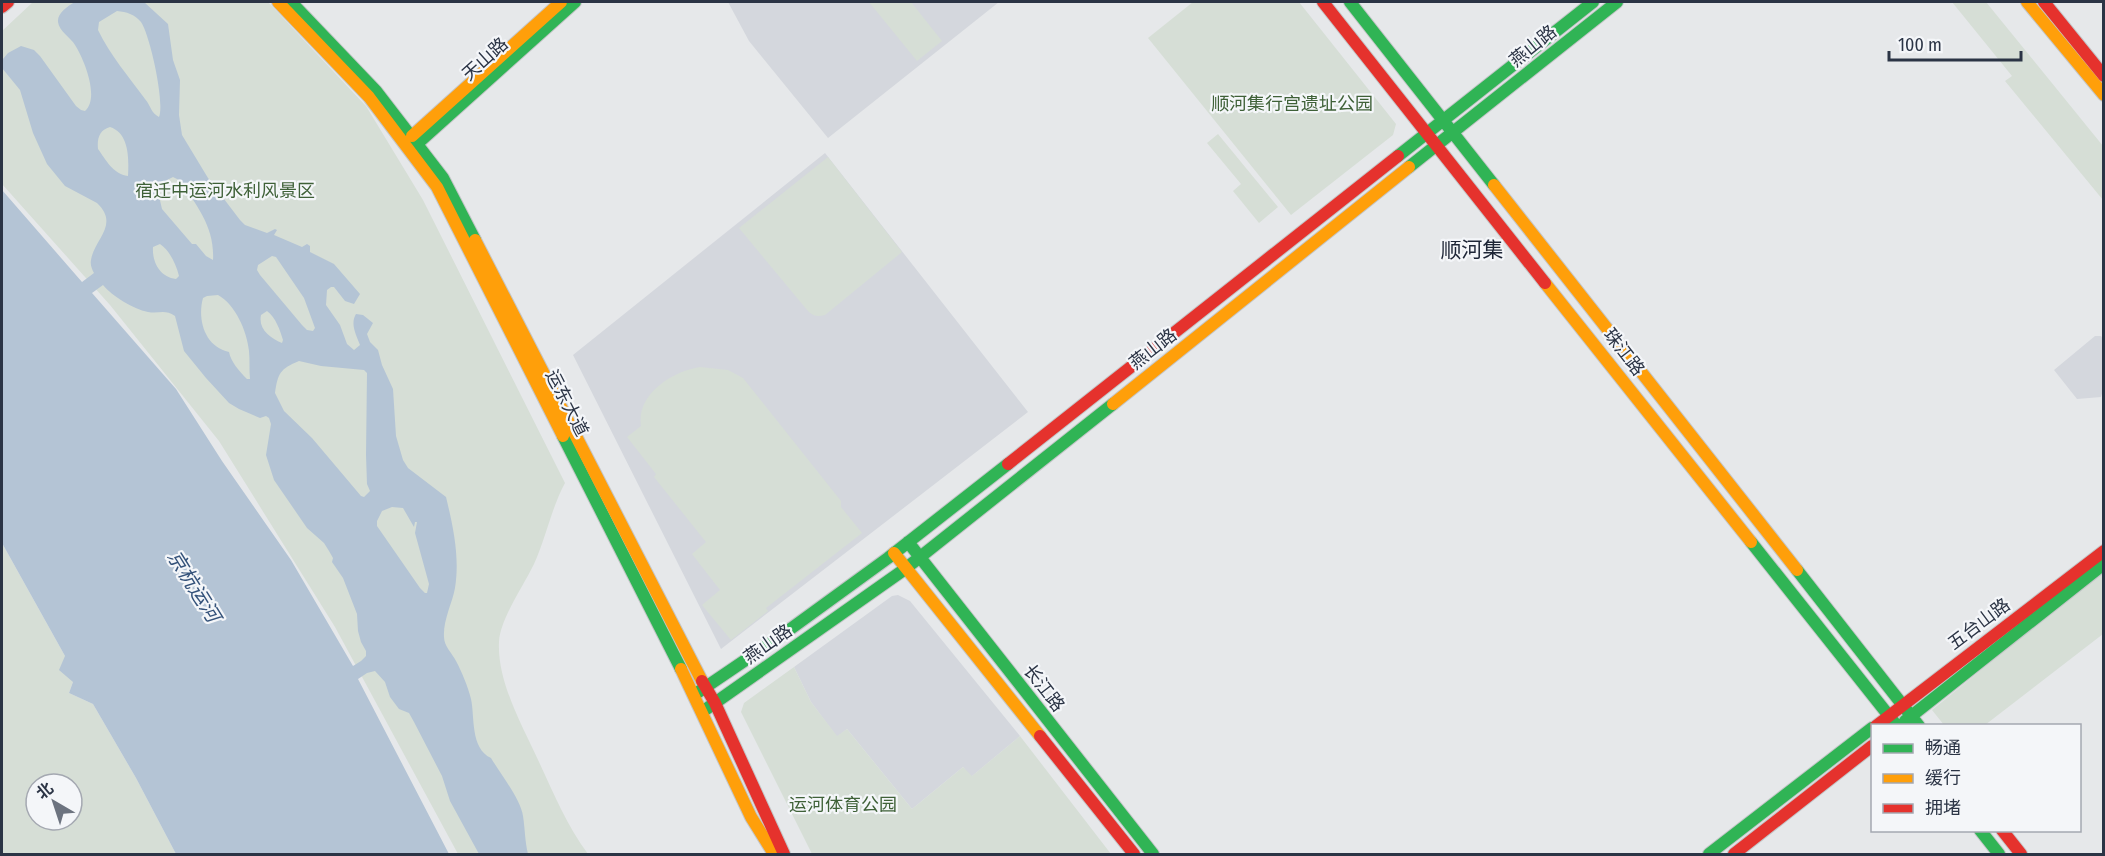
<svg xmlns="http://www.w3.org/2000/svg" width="2105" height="856" font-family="'Fira Sans Condensed','Noto Sans SC',sans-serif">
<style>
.built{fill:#d4d7dd}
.green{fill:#d6ded6;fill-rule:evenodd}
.water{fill:#b4c4d5;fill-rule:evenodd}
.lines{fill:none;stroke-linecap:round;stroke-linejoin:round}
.fast-casing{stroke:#c4c6c8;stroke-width:14}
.slow-casing{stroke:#c4c6c8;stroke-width:14}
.jam-casing{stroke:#c4c6c8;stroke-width:14}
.fast{stroke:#30b455;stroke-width:12}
.slow{stroke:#ff9f0a;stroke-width:12}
.jam{stroke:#e5322d;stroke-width:12}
.labels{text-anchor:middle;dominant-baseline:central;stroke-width:4.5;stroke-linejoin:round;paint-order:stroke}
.street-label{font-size:18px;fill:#2b3445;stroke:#f4f6f9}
.park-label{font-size:18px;fill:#3f6138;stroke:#f4f6f9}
.water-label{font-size:20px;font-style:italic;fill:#34527a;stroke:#f4f6f9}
.quarter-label{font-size:21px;fill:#1d2536;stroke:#f4f6f9}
</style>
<rect width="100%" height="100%" fill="#e6e8ea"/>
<!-- built -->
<path class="built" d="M 728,2 L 999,2 L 828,138 L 749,41 Z
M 825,153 L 1028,412 L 721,649 L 573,355 Z
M 2095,336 L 2101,336 L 2103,339 L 2104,386 L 2101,397 L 2077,399 L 2054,370 Z
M 898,595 L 910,601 L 1020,736 L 971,777 L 963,767 L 912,809 L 847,729 L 837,737 L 811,702 L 794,667 L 892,596 Z"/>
<!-- green -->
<path class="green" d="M 33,2 L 268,2 L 366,106 L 423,200 L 565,483 C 551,509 546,538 534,564 C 524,585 500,619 499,642 C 497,682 523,727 539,762 C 554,794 567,826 588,854 L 458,854 L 335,627 L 219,441 L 110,305 L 2,184 L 2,31 Z
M 869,2 L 911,2 L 942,41 L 917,61 Z
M 1193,2 L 1299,2 L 1396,124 L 1393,135 L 1291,215 L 1148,38 Z
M 1952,2 L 1986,2 L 2103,146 L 2103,200 L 2005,81 L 2012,76 Z
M 1218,134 L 1278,207 L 1259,223 L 1233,191 L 1241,184 L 1207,143 Z
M 828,157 L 902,252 L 825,315 C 817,317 813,316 808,311 L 739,228 Z
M 700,367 L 728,370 L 743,378 L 841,501 L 841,507 L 862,533 L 766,608 L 768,611 L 731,640 L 702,605 L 720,590 L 692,554 L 706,542 L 654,477 L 656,474 L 627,437 L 641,426 C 636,394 673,371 700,367 Z
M 2,543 L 65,656 L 73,682 L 69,693 L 93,704 L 136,778 L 176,854 L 2,854 ZM 36,784 L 72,784 L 72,820 L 36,820 Z
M 2103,571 L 2103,634 L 1985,725 L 1944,725 L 1932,710 Z
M 794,667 L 811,702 L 837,736 L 847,729 L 912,809 L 963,767 L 972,776 L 1020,736 L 1111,854 L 812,854 L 741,712 L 744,703 Z"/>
<!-- water -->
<path class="water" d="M 75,2 L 144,2 L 168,24 L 173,60 L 180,80 L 179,115 L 182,135 L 208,178 L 240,220 L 245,225 L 267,233 L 275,229 L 277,230 L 274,235 L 302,247 L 307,244 L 310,246 L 310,252 L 334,264 L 360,294 L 354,304 L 345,301 L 334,287 L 331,287 L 327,290 L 326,305 L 340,325 L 347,344 L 354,350 L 360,345 C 356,334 350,324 356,314 L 363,315 L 373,323 L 367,334 L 370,342 L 378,350 L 382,365 L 393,389 L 396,436 L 403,460 L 408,468 L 446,497 C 453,526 460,557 455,588 C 452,604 443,620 444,637 C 444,646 452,653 456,661 C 462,672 468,687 471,699 C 475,717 470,748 491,758 C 500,773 521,800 523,816 C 525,829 525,842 528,854 L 479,854 L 450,801 L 442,776 L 414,722 L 409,713 L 399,709 L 390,697 L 385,682 L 375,671 L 367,673 L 358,679 L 449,854 L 176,854 L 136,778 L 93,704 L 69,693 L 73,682 L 59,670 L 65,656 L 2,543 L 2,190 L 82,282 L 94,273 C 92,269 90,265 91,260 C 94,239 120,225 97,203 L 65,186 L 47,164 L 33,133 L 20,90 L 2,68 L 3,59 L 8,53 L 21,46 L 34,50 L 40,56 L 76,106 L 81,110 L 85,111 C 100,98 84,59 75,45 C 71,38 59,31 58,22 C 57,13 68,6 75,2 ZM 117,11 C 127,12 134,14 141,22 C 150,35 165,103 159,117 C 151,113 151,106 145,99 C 129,77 110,55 98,30 L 99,22 ZM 110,127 C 129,133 129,158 128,176 C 113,174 106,160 98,149 C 97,139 99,130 110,127 ZM 173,177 L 179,180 C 197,205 215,228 213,260 L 206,256 L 196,244 L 192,244 L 162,209 L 158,192 L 167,180 ZM 160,244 C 170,251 176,264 179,276 L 176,279 C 159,277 152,261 153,247 ZM 272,256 L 276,257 L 304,298 L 315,328 L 313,331 L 307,330 L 302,325 L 260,275 L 257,270 L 258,265 ZM 103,285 C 112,296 133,309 148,312 C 159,314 165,309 175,316 L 184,351 L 206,378 L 229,403 L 239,409 L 260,418 L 266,416 L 269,418 L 271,424 L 266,455 L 274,480 L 307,528 L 324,543 L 329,551 L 333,558 L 332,562 L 343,578 L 357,614 L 358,631 L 361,642 L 366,651 L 366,656 L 361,661 L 353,666 L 291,560 L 222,461 L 176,389 L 92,293 ZM 218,295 C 235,304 247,331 249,351 C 250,360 249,370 250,379 L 247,379 C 239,371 231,362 229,352 C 205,347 197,320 203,298 L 207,296 ZM 267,311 C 276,318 280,330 283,340 L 282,343 C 270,338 258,329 261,315 ZM 299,361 L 321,366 L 364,370 L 367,373 L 366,455 L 367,484 L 370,491 L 364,497 L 361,496 L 312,438 L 284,411 L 275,393 C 278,373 280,369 299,361 ZM 392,507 L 403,508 L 414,527 L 415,522 L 417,522 L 415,533 L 429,584 L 427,593 L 425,593 L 420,588 L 377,526 L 377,521 L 382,511 Z"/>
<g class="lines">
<!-- fast casing -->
<g class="fast-casing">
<path id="fast" d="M 291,2 L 376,91 L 443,178 L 475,240
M 1350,2 L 1494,185
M 418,143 L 575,2
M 1398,156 L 1593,2
M 1409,167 L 1617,2
M 563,436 L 681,669
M 908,542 L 1153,854
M 1751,542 L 1897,726
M 1797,570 L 1919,726
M 694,695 L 778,638 L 888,558 L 1008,464
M 702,712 L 905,569 L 1113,404
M 1905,721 L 2104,564
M 1980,830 L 1999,854
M 1709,854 L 1872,728"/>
</g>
<!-- slow casing -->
<g class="slow-casing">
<path id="slow" d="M 278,2 L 369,97 L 437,187 L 563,436
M 2027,2 L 2104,95
M 412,136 L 561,2
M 1494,185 L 1797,570
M 475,240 L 702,681
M 1545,283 L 1751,542
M 1113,404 L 1409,167
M 894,553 L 1040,736
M 681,669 L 751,817 L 774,854"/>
</g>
<!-- jam casing -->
<g class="jam-casing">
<path id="jam" d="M 1323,2 L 1545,283
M 2044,2 L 2104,76
M 2,7 L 8,2
M 1008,464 L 1398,156
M 702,681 L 715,703 L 784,854
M 1876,726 L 2104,551
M 1040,736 L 1134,854
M 2002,830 L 2021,854
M 1734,854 L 1872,746"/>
</g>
<!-- fast -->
<use href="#fast" class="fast"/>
<!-- slow -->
<use href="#slow" class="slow"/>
<!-- jam -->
<use href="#jam" class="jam"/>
</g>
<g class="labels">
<!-- street labels -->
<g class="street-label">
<text transform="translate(1533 46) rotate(-39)">燕山路</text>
<text transform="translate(485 59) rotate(-42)">天山路</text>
<text transform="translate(1153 349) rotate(-38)">燕山路</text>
<text transform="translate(1624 352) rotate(52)">珠江路</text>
<text transform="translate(567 403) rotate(63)">运东大道</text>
<text transform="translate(1979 624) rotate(-37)">五台山路</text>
<text transform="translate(768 644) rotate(-35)">燕山路</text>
<text transform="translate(1044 688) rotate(52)">长江路</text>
</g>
<!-- park labels -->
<g class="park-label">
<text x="1292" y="104">顺河集行宫遗址公园</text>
<text x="225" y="191">宿迁中运河水利风景区</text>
<text x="843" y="805">运河体育公园</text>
</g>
<!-- water labels -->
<g class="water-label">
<text transform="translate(194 586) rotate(58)">京杭运河</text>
</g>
<!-- quarter labels -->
<g class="quarter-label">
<text x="1472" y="250">顺河集</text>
</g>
</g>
<!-- border -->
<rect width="2105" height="856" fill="none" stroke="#2b3445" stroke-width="6"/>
<!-- legend -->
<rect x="1871" y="724" width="210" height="108" fill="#f4f6f9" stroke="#a4a8b1" stroke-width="1.5"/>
<rect x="1883" y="744" width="30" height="9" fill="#30b455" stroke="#a4a8b1" stroke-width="1.5"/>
<text x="1925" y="754" font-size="18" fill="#2b3445">畅通</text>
<rect x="1883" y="774" width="30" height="9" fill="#ff9f0a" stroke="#a4a8b1" stroke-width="1.5"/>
<text x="1925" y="784" font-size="18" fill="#2b3445">缓行</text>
<rect x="1883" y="804" width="30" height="9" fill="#e5322d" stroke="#a4a8b1" stroke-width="1.5"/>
<text x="1925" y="814" font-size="18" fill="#2b3445">拥堵</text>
<!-- north arrow -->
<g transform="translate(54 802) rotate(321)"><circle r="28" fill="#f4f6f9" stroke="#a4a8b1" stroke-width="1.5"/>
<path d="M0-4.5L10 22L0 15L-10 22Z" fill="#6c737f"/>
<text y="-9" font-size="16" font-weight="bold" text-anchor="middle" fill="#2b3445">北</text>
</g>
<!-- scale -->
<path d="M1889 51v9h132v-9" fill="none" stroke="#2b3445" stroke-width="3"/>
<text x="1898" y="51" font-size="18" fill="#2b3445" stroke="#f4f6f9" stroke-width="4.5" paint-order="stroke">100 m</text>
</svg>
